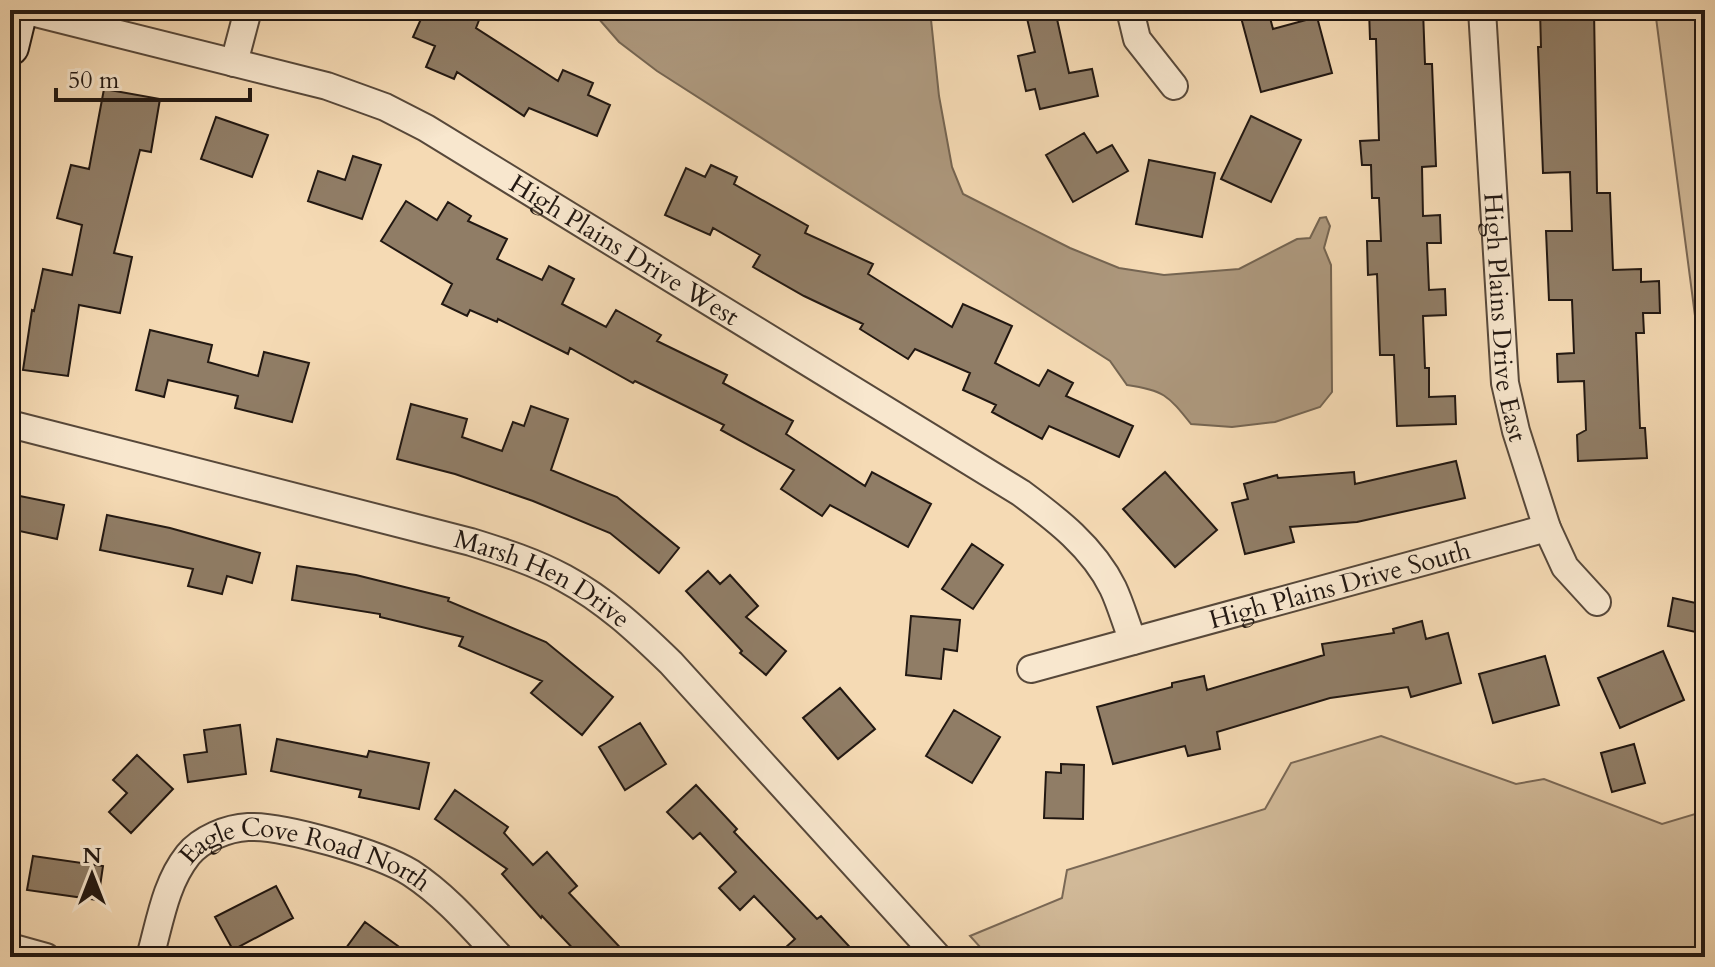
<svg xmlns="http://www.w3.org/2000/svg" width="1715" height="967" font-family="Cardo,serif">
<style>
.green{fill:#d1b998;stroke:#7a6855;stroke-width:2}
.water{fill:#ad987d;stroke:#756552;stroke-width:2}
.building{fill:#907d66;stroke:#221812;stroke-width:2}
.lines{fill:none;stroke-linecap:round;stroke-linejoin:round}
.street-casing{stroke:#57483a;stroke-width:30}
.secondary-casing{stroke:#221812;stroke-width:40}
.street{stroke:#f8e7ce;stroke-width:26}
.secondary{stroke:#f8e7ce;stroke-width:36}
.labels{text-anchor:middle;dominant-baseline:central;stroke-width:6;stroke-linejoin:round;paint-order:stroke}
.street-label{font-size:26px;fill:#221812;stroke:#f8e7ce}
</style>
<rect width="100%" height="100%" fill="#f5dab4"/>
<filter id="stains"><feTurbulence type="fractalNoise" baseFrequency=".0025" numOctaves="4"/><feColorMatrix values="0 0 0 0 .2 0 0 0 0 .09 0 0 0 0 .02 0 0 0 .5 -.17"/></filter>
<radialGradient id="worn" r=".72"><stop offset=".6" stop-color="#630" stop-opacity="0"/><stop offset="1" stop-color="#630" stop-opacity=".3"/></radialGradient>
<!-- green -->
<path class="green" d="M 1655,10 L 1705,10 L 1705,363 L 1697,331 Z
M 1381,736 L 1516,784 L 1544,779 L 1662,824 L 1705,811 L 1705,957 L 989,957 L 970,936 L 1062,898 L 1067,870 L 1265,809 L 1291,763 Z"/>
<!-- water -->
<path class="water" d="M 591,10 L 930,10 L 939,96 L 952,167 L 963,194 L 1070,248 L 1119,268 L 1164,275 L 1239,269 L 1297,239 L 1310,238 L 1320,218 L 1326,217 L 1330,226 L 1324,248 L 1331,265 L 1332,392 L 1320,407 L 1275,422 L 1232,427 L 1191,424 C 1168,395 1163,390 1127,385 L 1110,361 L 657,71 L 619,42 Z"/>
<!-- building -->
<path class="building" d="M 425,10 L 469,10 L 481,15 L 476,28 L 558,81 L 563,70 L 593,83 L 588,95 L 610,105 L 597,136 L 529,108 L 524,116 L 457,72 L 454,79 L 426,67 L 435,46 L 413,37 Z
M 1025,10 L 1055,10 L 1069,73 L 1092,69 L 1098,96 L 1040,109 L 1035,89 L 1026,91 L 1018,56 L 1035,52 Z
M 1239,10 L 1268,10 L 1273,29 L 1317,17 L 1332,73 L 1261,92 Z
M 1369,10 L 1423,10 L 1425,64 L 1432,64 L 1436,166 L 1422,167 L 1423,216 L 1440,215 L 1441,243 L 1427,243 L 1429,290 L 1445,289 L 1446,315 L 1423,316 L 1425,368 L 1429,368 L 1429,397 L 1455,396 L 1456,424 L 1397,426 L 1394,355 L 1380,355 L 1377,274 L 1368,275 L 1367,241 L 1381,241 L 1379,198 L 1372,198 L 1371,165 L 1362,165 L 1360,141 L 1379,140 L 1376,39 L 1370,39 Z
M 1540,10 L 1594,10 L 1597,193 L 1610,193 L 1613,270 L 1641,269 L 1641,282 L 1659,281 L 1660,313 L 1643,313 L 1644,333 L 1636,333 L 1640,428 L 1645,428 L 1647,458 L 1578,461 L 1577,435 L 1586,430 L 1584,381 L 1558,382 L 1557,354 L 1574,353 L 1572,300 L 1549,300 L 1546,231 L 1572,231 L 1570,172 L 1543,173 L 1538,47 L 1541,47 Z
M 104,89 L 160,99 L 151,152 L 140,150 L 114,253 L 132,257 L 120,313 L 79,305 L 68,376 L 23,370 L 32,310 L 34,311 L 43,269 L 72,275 L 82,225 L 57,218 L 71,165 L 89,169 Z
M 1251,116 L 1301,140 L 1271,202 L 1221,179 Z
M 216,117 L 268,135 L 252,177 L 201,159 Z
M 1084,133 L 1097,153 L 1112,145 L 1128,171 L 1073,202 L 1046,155 Z
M 353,156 L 381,165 L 362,219 L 308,201 L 318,171 L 345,180 Z
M 1149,160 L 1215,173 L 1202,237 L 1136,224 Z
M 711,165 L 737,177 L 734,184 L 808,226 L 805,233 L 873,264 L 868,274 L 952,327 L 963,304 L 1012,326 L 995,363 L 1039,386 L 1048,370 L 1073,383 L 1066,396 L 1133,426 L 1119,457 L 1049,426 L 1042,439 L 992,412 L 996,405 L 963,390 L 970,373 L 915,349 L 908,359 L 860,329 L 863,324 L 804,296 L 753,267 L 760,255 L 713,228 L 710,235 L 665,215 L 686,168 L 705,177 Z
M 406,201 L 437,220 L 448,202 L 471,216 L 468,221 L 507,239 L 497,259 L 542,280 L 549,266 L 574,279 L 562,304 L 606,327 L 616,310 L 661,335 L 657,341 L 727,375 L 723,383 L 793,421 L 786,434 L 865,486 L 872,472 L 931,504 L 908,547 L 830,505 L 822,516 L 781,489 L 794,470 L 721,430 L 724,425 L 635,381 L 633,383 L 570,348 L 568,354 L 498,319 L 497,322 L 470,310 L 467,316 L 442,304 L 452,284 L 381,241 Z
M 150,330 L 212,345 L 208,362 L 258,376 L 264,352 L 309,363 L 292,422 L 235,408 L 238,396 L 168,380 L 164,397 L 136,390 Z
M 411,404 L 467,419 L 462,437 L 502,451 L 513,422 L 524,426 L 531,406 L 568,419 L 551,470 L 617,497 L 679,548 L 659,573 L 610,533 L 533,501 L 455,474 L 397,459 Z
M 1456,461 L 1465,498 L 1357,522 L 1290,527 L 1294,542 L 1245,554 L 1232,503 L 1248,499 L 1244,484 L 1277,475 L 1278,478 L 1354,472 L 1355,484 Z
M 1165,472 L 1217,530 L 1175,567 L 1123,509 Z
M 10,494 L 64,505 L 57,539 L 10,529 Z
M 107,515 L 170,528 L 260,553 L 252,583 L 227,576 L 222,594 L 188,586 L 193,569 L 100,550 Z
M 972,544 L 1003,565 L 973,609 L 942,589 Z
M 297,566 L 356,575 L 449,598 L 448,601 L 546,642 L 613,697 L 582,735 L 531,693 L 542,681 L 459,646 L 463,637 L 380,617 L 380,614 L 292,600 Z
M 708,571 L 720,584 L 730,575 L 758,606 L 746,617 L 786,651 L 766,675 L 740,653 L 742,651 L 686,591 Z
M 1673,598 L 1705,605 L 1705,634 L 1668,626 Z
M 911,616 L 960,620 L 957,651 L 944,649 L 941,679 L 906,675 Z
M 1422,621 L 1426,639 L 1448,633 L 1461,683 L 1411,697 L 1408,687 L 1330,698 L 1217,732 L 1220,749 L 1188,756 L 1185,746 L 1113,764 L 1097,707 L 1172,687 L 1172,683 L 1204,676 L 1207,690 L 1324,655 L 1322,644 L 1394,633 L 1393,629 Z
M 1663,651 L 1684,700 L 1620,728 L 1598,678 Z
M 1545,656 L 1559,705 L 1493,723 L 1479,674 Z
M 840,688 L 875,729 L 838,759 L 803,718 Z
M 954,710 L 1000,737 L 972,783 L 926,756 Z
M 640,723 L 666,764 L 625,790 L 599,747 Z
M 240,725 L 246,774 L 188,782 L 184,755 L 207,752 L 204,730 Z
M 277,739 L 367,757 L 369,751 L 429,763 L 419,809 L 359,797 L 361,790 L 271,771 Z
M 1634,744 L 1645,783 L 1612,792 L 1601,753 Z
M 137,755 L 173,789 L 131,833 L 109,812 L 127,793 L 113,780 Z
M 1061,764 L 1084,765 L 1083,819 L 1044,818 L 1046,772 L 1061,773 Z
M 696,785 L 737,829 L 734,832 L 817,919 L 821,916 L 859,957 L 775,957 L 795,939 L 754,896 L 740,910 L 719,888 L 736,872 L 700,833 L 693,839 L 667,812 Z
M 455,790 L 508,827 L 504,833 L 533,865 L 547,852 L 577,886 L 569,893 L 629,957 L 581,957 L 542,916 L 541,918 L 502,874 L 507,869 L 435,819 Z
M 33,856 L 103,866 L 98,900 L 27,890 Z
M 276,886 L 293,918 L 233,950 L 215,917 Z
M 365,922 L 413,957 L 357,957 L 346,948 Z"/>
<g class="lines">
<!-- street casing -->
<g class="street-casing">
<g id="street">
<path id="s1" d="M 23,10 L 327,86 L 385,107 L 426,128 L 1021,493 C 1056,519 1093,547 1113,588 C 1121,605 1126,624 1133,641"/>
<path d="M 1130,10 L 1137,39 L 1174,86"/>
<path id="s2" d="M 1482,10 L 1505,383 L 1516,431 L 1547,528 L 1565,567 L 1597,602"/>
<path d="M 234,63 L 248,10"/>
<path id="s3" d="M 10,424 L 471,542 C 503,552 535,562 564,578 C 605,600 638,631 671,663 L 938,957"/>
<path id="s4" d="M 1031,669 L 1547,528"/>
<path d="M 10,947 L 46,957"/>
<path id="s5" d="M 150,957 C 160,922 165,884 188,855 C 201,839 227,828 248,827 C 283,825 381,854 411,873 C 446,896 472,927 500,957"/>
</g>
</g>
<!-- secondary casing -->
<g class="secondary-casing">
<path id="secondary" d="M 10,47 L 19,10"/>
</g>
<!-- street -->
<use href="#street" class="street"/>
<!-- secondary -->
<use href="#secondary" class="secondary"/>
</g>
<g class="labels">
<!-- street labels -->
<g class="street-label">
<text stroke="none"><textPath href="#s1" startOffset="654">High Plains Drive West</textPath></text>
<text stroke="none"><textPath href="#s2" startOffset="308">High Plains Drive East</textPath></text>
<text stroke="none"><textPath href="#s3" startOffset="556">Marsh Hen Drive</textPath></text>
<text stroke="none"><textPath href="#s4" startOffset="320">High Plains Drive South</textPath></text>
<text stroke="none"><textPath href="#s5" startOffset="236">Eagle Cove Road North</textPath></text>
</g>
</g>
<!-- margin -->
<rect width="1715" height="967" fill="none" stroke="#f5dab4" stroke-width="40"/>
<rect x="12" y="12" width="1691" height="943" fill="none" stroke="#221812" stroke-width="4"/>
<rect x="20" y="20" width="1675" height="927" fill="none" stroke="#221812" stroke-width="2"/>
<!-- north arrow -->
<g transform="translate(92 875)" stroke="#f8e7ce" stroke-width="6" paint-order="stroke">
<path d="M0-6L14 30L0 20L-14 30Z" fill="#221812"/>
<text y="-12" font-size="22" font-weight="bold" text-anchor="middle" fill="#221812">N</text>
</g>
<!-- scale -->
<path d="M56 88v12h194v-12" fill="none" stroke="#221812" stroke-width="4"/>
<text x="68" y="88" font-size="24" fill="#221812" stroke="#f8e7ce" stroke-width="6" paint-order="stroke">50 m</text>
<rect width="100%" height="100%" filter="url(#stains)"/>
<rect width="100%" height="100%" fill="url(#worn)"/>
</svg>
